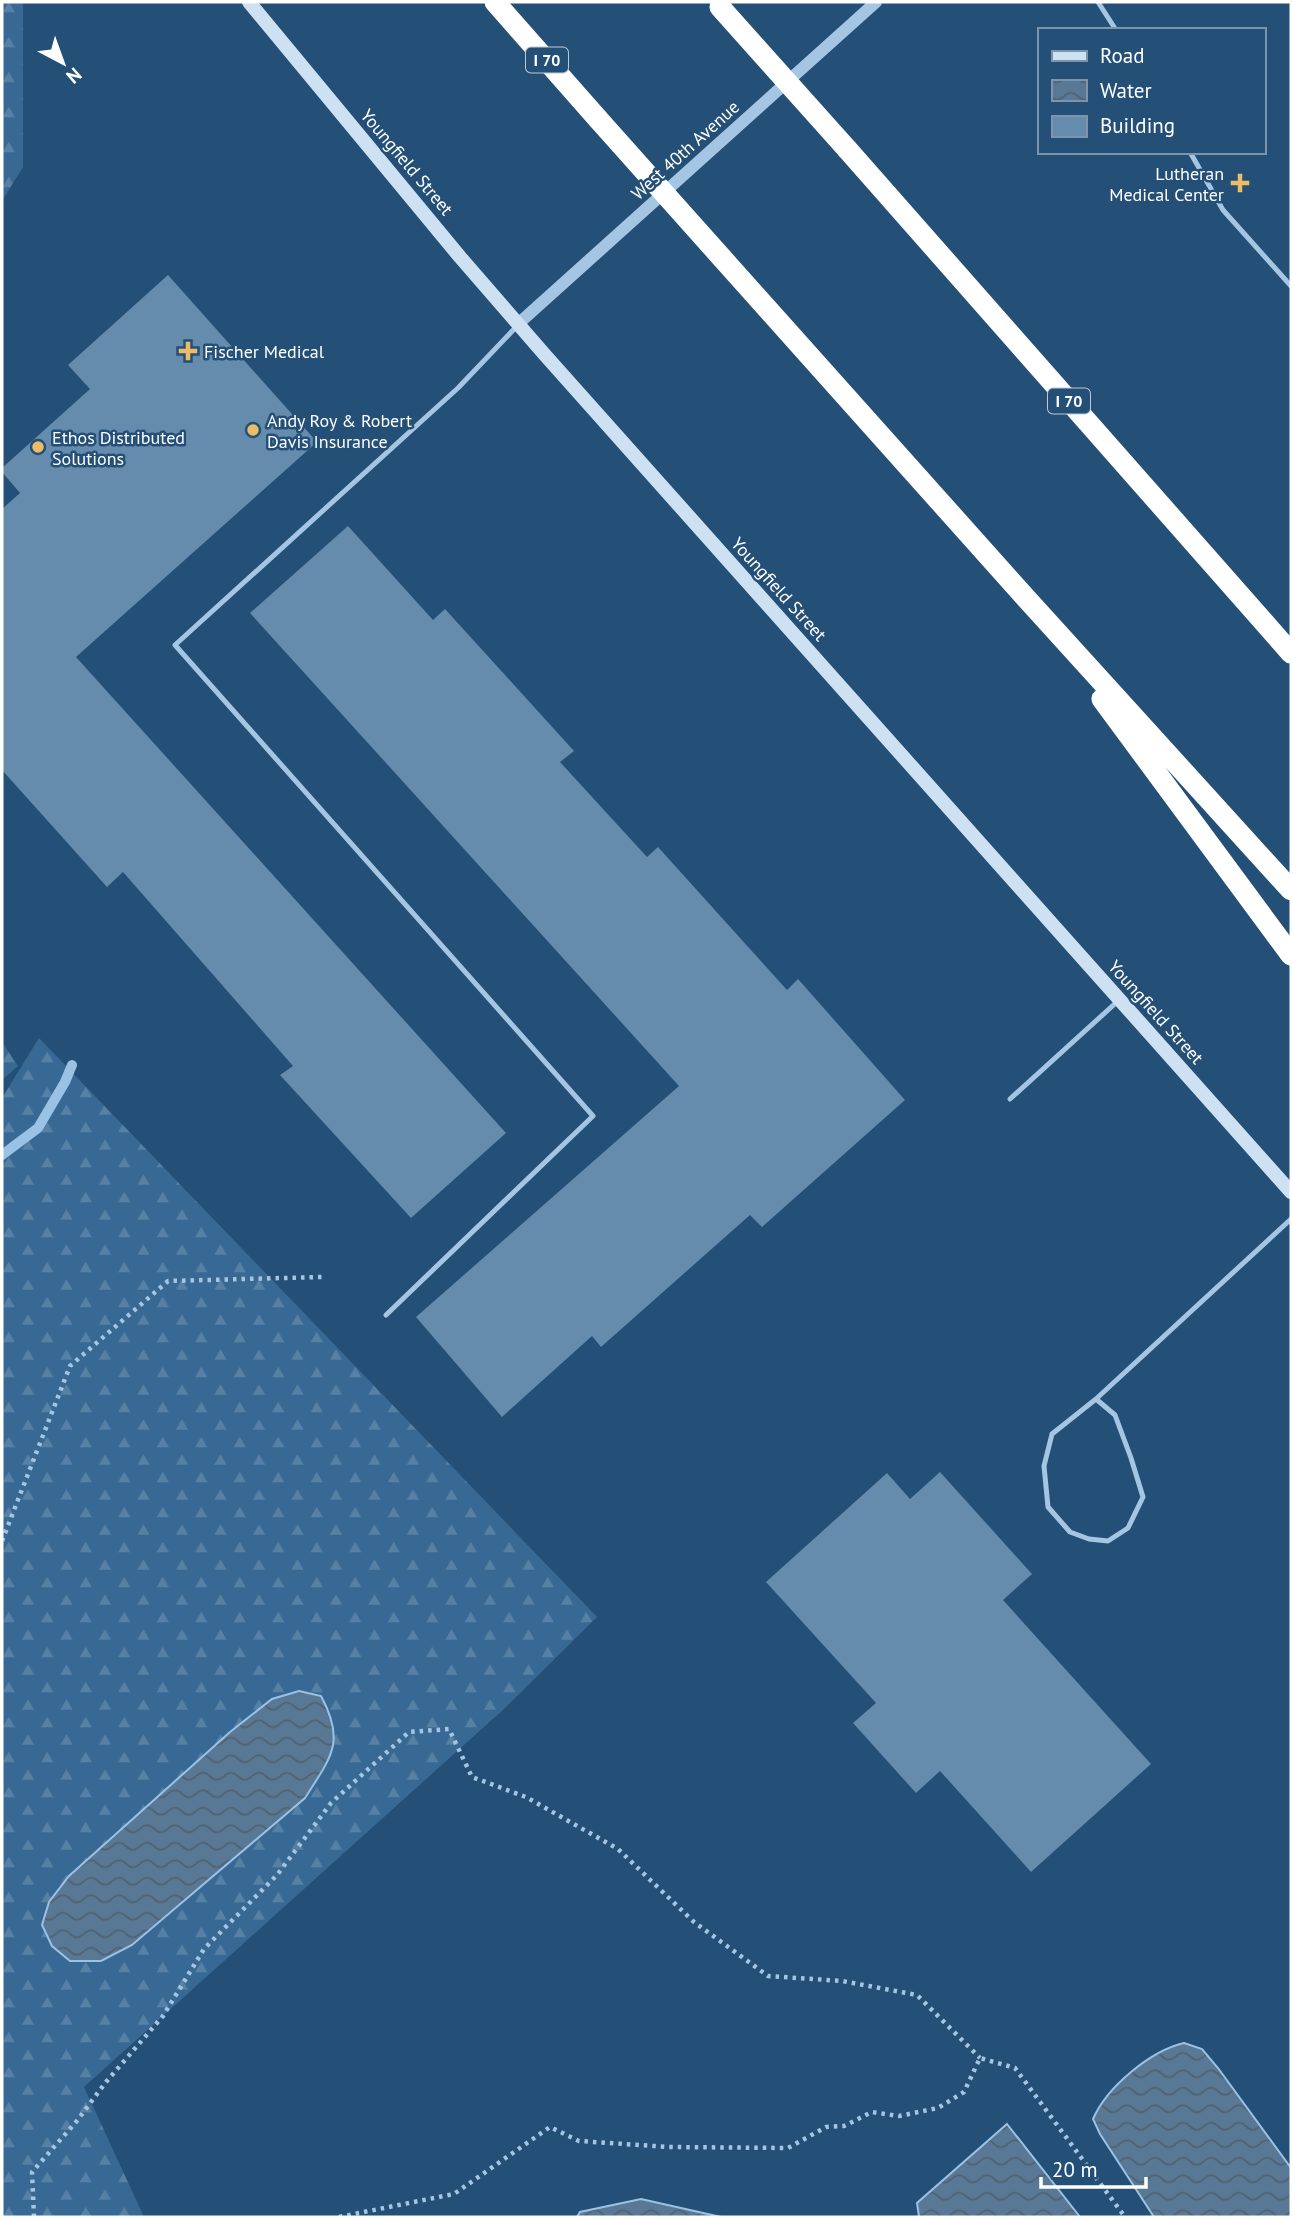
<svg xmlns="http://www.w3.org/2000/svg" width="1293" height="2219" font-family="'PT Sans',sans-serif">
<style>
.forest{fill:url(#forest-firs)}
.water{fill:url(#water-waves);stroke:#99c2e4;stroke-width:2}
.lines{fill:none;stroke-linecap:round;stroke-linejoin:round}
.stream{stroke:#99c2e4;stroke-width:10}
.building{fill:#658bad}
.path{stroke:#a5c6e3;stroke-width:4.5;stroke-dasharray:3.5 5;stroke-linecap:butt}
.service{stroke:#a5c6e3;stroke-width:5}
.tertiary{stroke:#a5c6e3;stroke-width:12}
.secondary{stroke:#cee1f3;stroke-width:14}
.motorway{stroke:#fff;stroke-width:21}
.motorway-bridge{stroke:#fff;stroke-width:21}
.poi-dot{fill:#edbc69;stroke:#244f77;stroke-width:2.5}
.labels{text-anchor:middle;dominant-baseline:central;stroke-width:5;stroke-linejoin:round;paint-order:stroke}
.shield{fill:#244f77;stroke:#bdcad6;stroke-width:2}
.shield-label{font-size:16px;font-weight:bold;fill:#fff}
.street-label{font-size:18px;fill:#fff;stroke:#244f77}
.poi-label{font-size:18px;fill:#fff;stroke:#244f77;text-anchor:start}
</style>
<defs>
<pattern id="forest-firs" width="22" height="20" patternUnits="userSpaceOnUse" patternTransform="scale(1.75)"><rect width="22" height="20" fill="#386994"/><path d="M5 1l3.5 6h-7zM16 11l3.5 6h-7z" fill="#5680a4"/></pattern>
<pattern id="water-waves" width="16" height="10" patternUnits="userSpaceOnUse" patternTransform="scale(1.75)"><rect width="16" height="10" fill="#587895"/><path d="M0 5q4-4 8 0t8 0" fill="none" stroke="#526270"/></pattern>
</defs>
<rect width="100%" height="100%" fill="#244f77"/>
<!-- forest -->
<path class="forest" d="M 2,2 L 23,2 L 23,167 L 2,201 Z
M 39,1038 L 597,1617 L 505,1708 L 84,2087 L 144,2217 L 2,2217 L 2,1098 Z
M 2,1042 L 18,1066 L 2,1080 Z"/>
<!-- water -->
<path class="water" d="M 299,1691 L 321,1696 C 346,1742 331,1757 305,1798 L 132,1945 L 101,1961 L 70,1961 L 52,1946 L 42,1925 L 49,1902 L 69,1876 L 230,1732 L 272,1699 Z
M 1184,2043 L 1202,2049 L 1218,2068 L 1291,2168 L 1291,2217 L 1154,2217 L 1100,2134 L 1093,2119 C 1107,2087 1150,2051 1184,2043 Z
M 1007,2124 L 1080,2217 L 919,2217 L 917,2203 Z
M 641,2199 L 721,2217 L 577,2217 L 580,2212 Z"/>
<g class="lines">
<!-- stream -->
<path class="stream" d="M 2,1155 L 38,1128 L 65,1082 L 72,1065"/>
</g>
<!-- building -->
<path class="building" d="M 168,275 L 317,442 L 76,657 L 506,1133 L 411,1218 L 280,1075 L 293,1066 L 123,872 L 107,887 L 2,770 L 2,509 L 20,493 L 2,472 L 2,468 L 90,389 L 68,365 Z
M 348,526 L 433,620 L 445,609 L 574,751 L 560,762 L 647,857 L 658,847 L 787,990 L 798,979 L 905,1100 L 762,1227 L 750,1215 L 601,1347 L 592,1336 L 502,1417 L 416,1317 L 679,1086 L 250,613 Z
M 940,1472 L 1032,1574 L 1003,1600 L 1151,1764 L 1031,1872 L 940,1771 L 916,1793 L 853,1723 L 876,1703 L 766,1582 L 887,1473 L 910,1499 Z"/>
<g class="lines">
<!-- path -->
<path class="path" d="M 2,1541 L 70,1366 L 168,1281 L 322,1277
M 34,2217 L 32,2172 L 76,2122 L 106,2082 L 163,2016 L 204,1949 L 277,1875 L 331,1803 L 409,1732 L 449,1729 L 472,1777 L 526,1797 L 618,1849 L 694,1922 L 768,1976 L 842,1981 L 917,1995 L 980,2058
M 339,2217 L 454,2194 L 550,2127 L 579,2141 L 669,2147 L 788,2148 L 826,2127 L 844,2126 L 872,2112 L 899,2116 L 938,2108 L 964,2092 L 980,2058 L 1015,2068 L 1125,2217"/>
<!-- service -->
<path class="service" d="M 1098,2 L 1116,30
M 1190,152 L 1223,210 L 1291,286
M 1010,1099 L 1119,1000
M 386,1315 L 593,1116 L 175,645 L 458,388 L 518,325
M 1096,1399 L 1115,1415 L 1131,1458 L 1143,1497 L 1128,1528 L 1108,1541 L 1089,1539 L 1070,1532 L 1048,1507 L 1044,1466 L 1052,1434 L 1096,1399 L 1291,1219"/>
<!-- tertiary -->
<path class="tertiary" d="M 518,324 L 876,2"/>
<!-- secondary -->
<path class="secondary" d="M 249,2 L 460,257 L 545,355 L 1291,1192"/>
<!-- motorway -->
<path class="motorway" d="M 495,2 L 598,119
M 847,149 L 1291,653
M 722,258 L 1025,597 L 1291,890
M 1102,699 L 1291,955"/>
<!-- motorway-bridge -->
<path class="motorway-bridge" d="M 720,7 L 847,149
M 598,119 L 722,258"/>
</g>
<!-- markers -->
<g class="poi-dot">
<path d="M1236.5 172.5h7v7h7v7h-7v7h-7v-7h-7v-7h7z"/>
<path d="M184.5 340.5h7v7h7v7h-7v7h-7v-7h-7v-7h7z"/>
<circle cx="253" cy="430" r="7"/>
<circle cx="38" cy="447" r="7"/>
</g>
<g class="labels">
<!-- shield labels -->
<g class="shield">
<rect x="526" y="47.5" width="42" height="25" rx="5"/>
<rect x="1048" y="388.5" width="42" height="25" rx="5"/>
</g>
<g class="shield-label">
<text x="547" y="60">I 70</text>
<text x="1069" y="401">I 70</text>
</g>
<!-- street labels -->
<g class="street-label">
<text transform="translate(685 150) rotate(-42)">West 40th Avenue</text>
<text transform="translate(407 162) rotate(50)">Youngfield Street</text>
<text transform="translate(779 589) rotate(48)">Youngfield Street</text>
<text transform="translate(1156 1012) rotate(48)">Youngfield Street</text>
</g>
<!-- poi labels -->
<g class="poi-label">
<text x="1224" y="173" text-anchor="end">Lutheran<tspan x="1224" dy="21">Medical Center</tspan></text>
<text x="204" y="351">Fischer Medical</text>
<text x="267" y="420">Andy Roy &amp; Robert<tspan x="267" dy="21">Davis Insurance</tspan></text>
<text x="52" y="437">Ethos Distributed<tspan x="52" dy="21">Solutions</tspan></text>
</g>
</g>
<!-- border -->
<rect width="1293" height="2219" fill="none" stroke="#ffffff" stroke-width="7"/>
<!-- legend -->
<rect x="1038" y="28" width="228" height="126" fill="#244f77" stroke="#7c95ad" stroke-width="2"/>
<rect x="1052" y="51" width="35" height="10" fill="#cee1f3" stroke="#7c95ad" stroke-width="2"/>
<text x="1100" y="63" font-size="21" fill="#ffffff">Road</text>
<rect x="1052" y="80" width="35" height="21" fill="url(#water-waves)" stroke="#7c95ad" stroke-width="2"/>
<text x="1100" y="98" font-size="21" fill="#ffffff">Water</text>
<rect x="1052" y="116" width="35" height="21" fill="#658bad" stroke="#7c95ad" stroke-width="2"/>
<text x="1100" y="133" font-size="21" fill="#ffffff">Building</text>
<!-- north arrow -->
<g transform="translate(63 63) rotate(139)" stroke="#244f77" stroke-width="5" paint-order="stroke">
<path d="M0-5L12 26L0 18L-12 26Z" fill="#ffffff"/>
<text y="-10" font-size="19" font-weight="bold" text-anchor="middle" fill="#ffffff">N</text>
</g>
<!-- scale -->
<path d="M1041 2177v10h105v-10" fill="none" stroke="#ffffff" stroke-width="3.5"/>
<text x="1052" y="2177" font-size="21" fill="#ffffff" stroke="#244f77" stroke-width="5" paint-order="stroke">20 m</text>
</svg>
